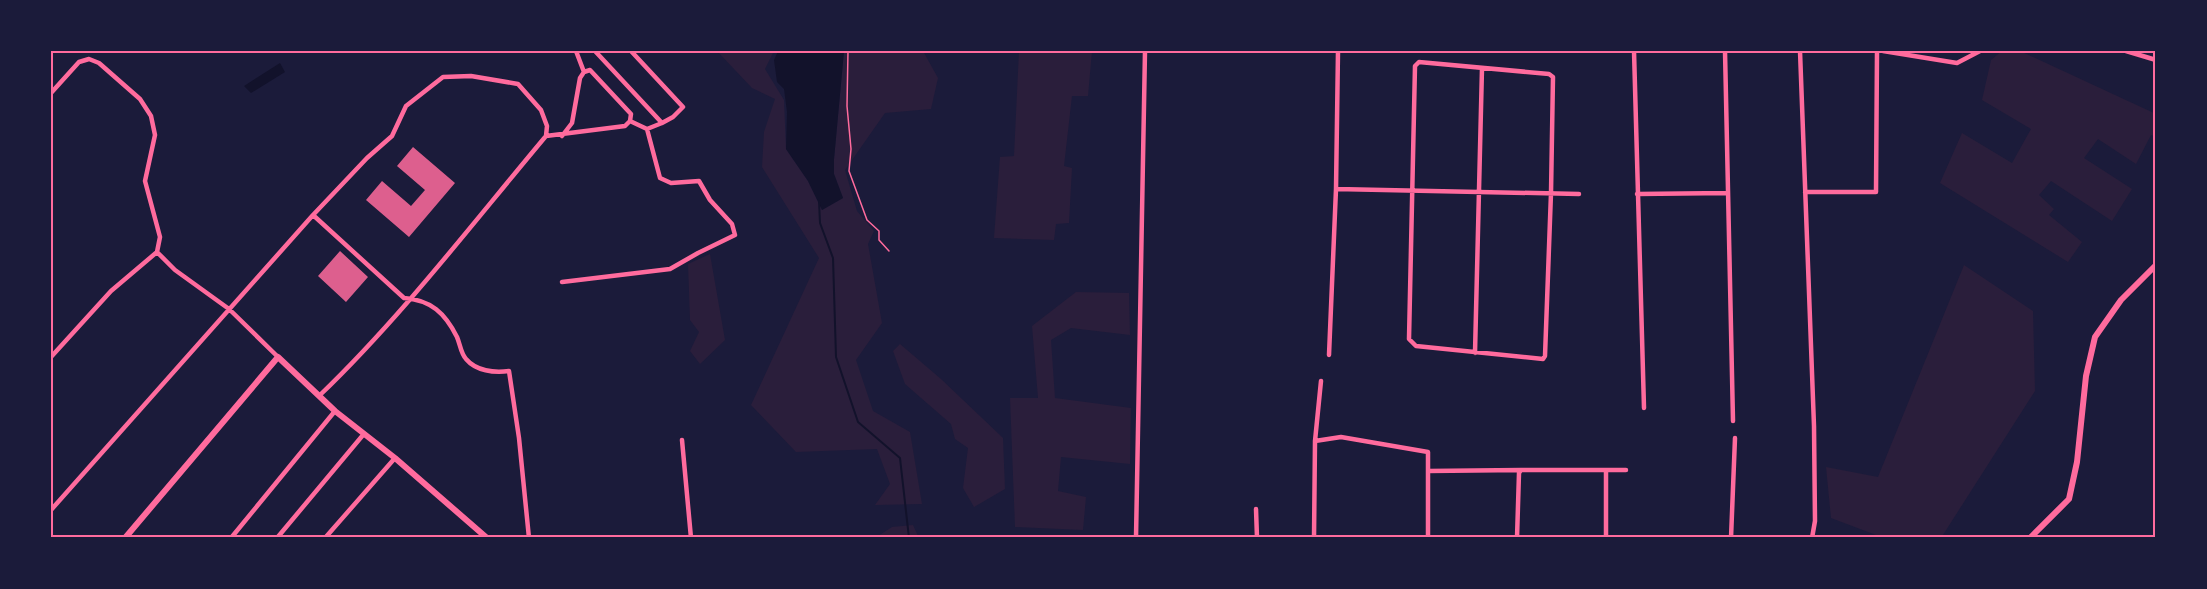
<svg xmlns="http://www.w3.org/2000/svg" width="2207" height="589" font-family="'Crimson Pro',serif">
<style>
.green{fill:#2a1e3b}
.water{fill:#12122b}
.lines{fill:none;stroke-linecap:round;stroke-linejoin:round}
.stream{stroke:#12122b;stroke-width:2}
.building{fill:#dd5f8e}
.path{stroke:#ff6b9d;stroke-width:1.5}
.minor{stroke:#ff6b9d;stroke-width:4.5}
.tertiary{stroke:#ff6b9d;stroke-width:6}
.neatline{fill:none;stroke:#ff6b9d;stroke-width:2}
</style>
<rect width="100%" height="100%" fill="#1b1b3a"/>
<!-- green -->
<path class="green" d="M 717,51 L 774,51 L 765,69 L 784,100 L 786,149 L 808,181 L 822,210 L 843,198 L 834,174 L 834,159 L 844,51 L 923,51 L 938,78 L 931,109 L 885,113 L 845,170 L 857,211 L 874,231 L 868,244 L 882,323 L 856,360 L 873,411 L 910,432 L 922,504 L 875,505 L 890,484 L 877,449 L 796,452 L 751,405 L 819,258 L 762,167 L 764,132 L 775,99 L 752,88 Z
M 1019,51 L 1092,51 L 1088,96 L 1072,96 L 1064,166 L 1072,168 L 1069,223 L 1056,224 L 1054,240 L 994,238 L 1000,157 L 1014,156 Z
M 2002,51 L 2020,51 L 2156,114 L 2156,137 L 2151,135 L 2136,164 L 2098,139 L 2084,158 L 2132,189 L 2112,221 L 2051,181 L 2039,195 L 2054,209 L 2049,215 L 2082,242 L 2068,262 L 1940,183 L 1962,133 L 2012,163 L 2031,129 L 1982,100 L 1991,60 Z
M 710,254 L 725,340 L 700,364 L 690,351 L 699,332 L 690,320 L 688,264 Z
M 1964,265 L 2033,311 L 2035,391 L 1941,538 L 1875,538 L 1876,535 L 1831,518 L 1826,467 L 1878,477 Z
M 1076,292 L 1129,293 L 1130,335 L 1071,328 L 1051,340 L 1055,398 L 1131,408 L 1130,464 L 1061,457 L 1058,491 L 1086,497 L 1083,530 L 1015,527 L 1010,398 L 1038,398 L 1032,326 Z
M 900,344 L 941,379 L 1003,438 L 1005,489 L 974,507 L 963,488 L 968,448 L 955,439 L 951,424 L 905,384 L 893,351 Z
M 913,525 L 919,538 L 875,538 L 892,527 Z"/>
<!-- water -->
<path class="water" d="M 778,51 L 844,51 L 834,159 L 834,174 L 843,198 L 822,210 L 808,181 L 786,149 L 787,112 L 784,89 L 777,82 L 774,60 Z
M 280,63 L 285,72 L 251,93 L 244,86 Z"/>
<g class="lines">
<!-- stream -->
<path class="stream" d="M 819,201 L 820,223 L 833,258 L 836,357 L 858,422 L 900,458 L 909,538"/>
</g>
<!-- building -->
<path class="building" d="M 413,147 L 455,183 L 409,237 L 366,200 L 382,181 L 411,206 L 425,190 L 397,166 Z
M 340,251 L 368,277 L 346,302 L 318,276 Z"/>
<g class="lines">
<!-- path -->
<path class="path" d="M 848,51 L 847,106 L 851,149 L 849,171 L 867,220 L 879,231 L 879,240 L 889,251"/>
<!-- minor -->
<path class="minor" d="M 576,51 L 584,72
M 595,51 L 662,123 L 673,117 L 683,107 L 631,51
M 1634,51 L 1644,408
M 1725,51 L 1733,421
M 1800,51 L 1814,426 L 1815,521 L 1812,538
M 1883,51 L 1957,63 L 1980,51
M 2126,51 L 2156,60
M 1419,62 L 1549,74 L 1553,77 L 1551,193 L 1545,356 L 1543,359 L 1416,346 L 1409,339 L 1415,66 Z
M 51,93 L 79,62 L 89,59 L 99,63 L 140,99 L 151,116 L 155,135 L 145,181 L 160,237 L 157,252 L 175,270 L 229,309 L 278,357
M 647,129 L 662,123
M 546,136 L 625,126 L 630,121 L 631,114 L 590,70 L 584,72 L 580,78 L 572,123 L 562,136
M 1336,189 L 1579,194
M 1805,192 L 1876,192 L 1877,51
M 1637,194 L 1728,193
M 313,215 L 404,298 C 431,300 445,313 457,337 C 460,344 461,354 466,359 C 476,371 494,373 509,371 L 519,438 L 529,538
M 562,282 L 670,269 L 698,253 L 735,235 L 732,224 L 710,200 L 699,181 L 671,183 L 660,178 L 647,129 L 630,121
M 1475,353 L 1482,68
M 1329,355 L 1336,189 L 1338,51
M 51,357 L 111,291 L 157,252
M 682,440 L 691,538
M 1315,441 L 1341,437 L 1428,452 L 1428,471
M 1256,509 L 1257,538
M 51,510 L 313,215 L 367,158 L 392,136 L 406,106 L 443,77 L 471,76 L 518,84 L 541,110 L 547,126 L 546,136 C 472,224 402,316 320,395
M 231,538 L 335,411
M 277,538 L 363,435
M 325,538 L 395,458
M 1136,538 L 1145,51
M 1314,538 L 1315,441 L 1321,381
M 1428,538 L 1428,471 L 1521,470
M 1517,538 L 1519,473 L 1521,470 L 1626,470
M 1606,538 L 1606,470
M 1731,538 L 1735,438"/>
<!-- tertiary -->
<path class="tertiary" d="M 125,538 L 278,357 L 335,411 L 395,458 L 487,538
M 2030,538 L 2069,499 L 2077,462 L 2086,376 L 2095,337 L 2121,300 L 2156,265"/>
</g>
<!-- border -->
<rect width="2207" height="589" fill="none" stroke="#1b1b3a" stroke-width="105"/>
<rect x="52" y="52" width="2102" height="484" class="neatline"/>
</svg>
